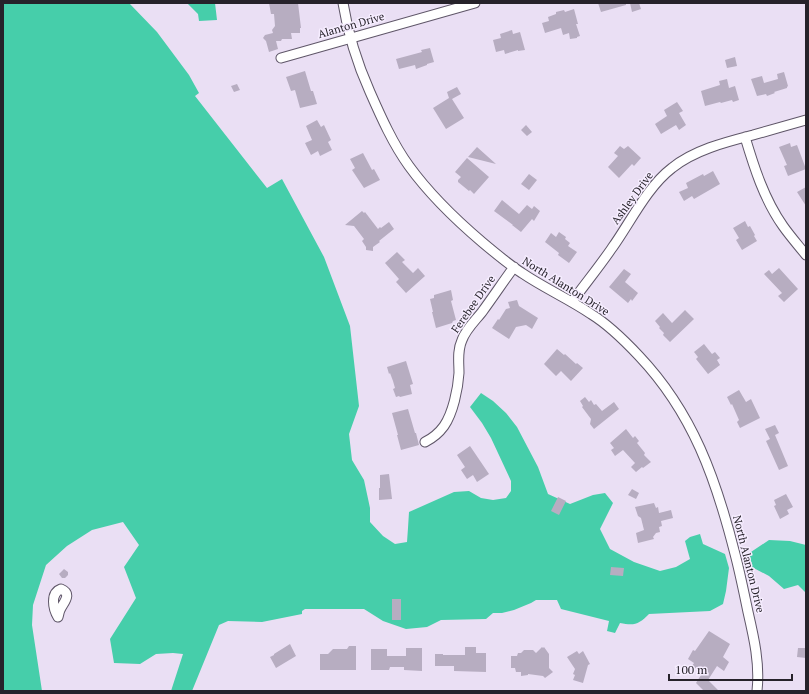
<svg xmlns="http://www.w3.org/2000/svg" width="809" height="694" font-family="'PT Serif',serif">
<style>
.water{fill:#46ceaa}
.building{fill:#b7adc1}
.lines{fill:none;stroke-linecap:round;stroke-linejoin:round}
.minor-casing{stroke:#5f5668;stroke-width:11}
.minor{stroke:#fff;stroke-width:9}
.labels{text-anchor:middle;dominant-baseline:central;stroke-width:3;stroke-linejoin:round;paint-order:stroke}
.street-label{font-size:11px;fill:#26222a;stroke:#f6edff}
</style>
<rect width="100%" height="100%" fill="#eadff4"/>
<!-- water -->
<path class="water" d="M 3,3 L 129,3 L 157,32 L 189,75 L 199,93 L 195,96 L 267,188 L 282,179 L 324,257 L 350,326 L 359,406 L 349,434 L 352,460 L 364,480 L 370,508 L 370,522 L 383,536 L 395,544 L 407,542 L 408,528 L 409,512 L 454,492 L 469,491 L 481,498 L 493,500 L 506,498 L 511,491 L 511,481 L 491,438 L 482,423 L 470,407 L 481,393 L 493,401 L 506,413 L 517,427 L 538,467 L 548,494 L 570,504 L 593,495 L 605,493 L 613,503 L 600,529 L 610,549 L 634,562 L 660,571 L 676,567 L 690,559 L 685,541 L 690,537 L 700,534 L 703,544 L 725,554 L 729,568 L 726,591 L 723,604 L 710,611 L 649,614 C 639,624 635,626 620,623 L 615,633 L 607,631 L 609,621 L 561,609 L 557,600 L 536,600 L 531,603 L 514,610 L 502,613 L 493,613 L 486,619 L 441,620 L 427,627 L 406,629 L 383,621 L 364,609 L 305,609 L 302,611 L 302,614 L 262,622 L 228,621 L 219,625 L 192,691 L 171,691 L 183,654 L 173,653 L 156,654 L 140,664 L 114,663 L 110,639 L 136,598 L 124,567 L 139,545 L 123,522 L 92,530 L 67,546 L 46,565 L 33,605 L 32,625 L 42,691 L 3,691 Z
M 187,3 L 215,3 L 217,20 L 199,21 L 198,14 Z
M 769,540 L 790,541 L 806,545 L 806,593 L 798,585 L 784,589 L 769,576 L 748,565 L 748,554 Z"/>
<!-- building -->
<path class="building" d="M 269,3 L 298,3 L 301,28 L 300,28 L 300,33 L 291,33 L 292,39 L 282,39 L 281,41 L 276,41 L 278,49 L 269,52 L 266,41 L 263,38 L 265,35 L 273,33 L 272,30 L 275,26 L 274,14 L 271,14 Z
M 598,3 L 626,3 L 626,5 L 601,12 Z
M 630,3 L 639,3 L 641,9 L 632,12 Z
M 574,9 L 578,24 L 576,24 L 580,36 L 577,37 L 577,38 L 570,39 L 569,33 L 563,35 L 561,28 L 545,33 L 542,23 L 549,21 L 548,17 L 556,14 L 556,12 L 564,10 L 565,12 Z
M 512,30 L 513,34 L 520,32 L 525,50 L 518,51 L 518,50 L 505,54 L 504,50 L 496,52 L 493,40 L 501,38 L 500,34 Z
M 430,48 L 434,62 L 427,64 L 427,65 L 416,69 L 415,65 L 399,69 L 396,59 L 422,52 L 421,50 Z
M 735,57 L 737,66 L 727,68 L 725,60 Z
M 305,71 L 311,91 L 313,91 L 317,104 L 300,108 L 295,90 L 291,91 L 286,77 Z
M 784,72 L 788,86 L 787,87 L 787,88 L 774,92 L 775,93 L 767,96 L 766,94 L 757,96 L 751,79 L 762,76 L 764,83 L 778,79 L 777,74 Z
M 727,79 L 729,88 L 735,86 L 739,100 L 733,102 L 732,100 L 721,103 L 720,102 L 705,106 L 701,91 L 720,85 L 719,81 Z
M 237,84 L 240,90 L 234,92 L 231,86 Z
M 457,87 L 461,94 L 452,99 L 464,118 L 446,129 L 433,108 L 449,98 L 447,92 Z
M 677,102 L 683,111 L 679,113 L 686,125 L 679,130 L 676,125 L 661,134 L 655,124 L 667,116 L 664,110 Z
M 317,120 L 321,127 L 324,125 L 331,140 L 328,142 L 332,150 L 320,156 L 318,151 L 311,155 L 305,143 L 312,140 L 306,126 Z
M 526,125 L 532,132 L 527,136 L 521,130 Z
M 790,143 L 791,147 L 797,145 L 806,169 L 788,176 L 784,166 L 787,165 L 779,147 Z
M 620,146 L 624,149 L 628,146 L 641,158 L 634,166 L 632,164 L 619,178 L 608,167 L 618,156 L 614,153 Z
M 477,147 L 496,164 L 468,157 Z
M 363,153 L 372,170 L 374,169 L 380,180 L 364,188 L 352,170 L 355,168 L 350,159 Z
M 467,158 L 489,177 L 474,194 L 470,190 L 469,191 L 458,182 L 458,180 L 461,177 L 455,172 Z
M 713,171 L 720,184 L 694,199 L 692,196 L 684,201 L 679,192 L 688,188 L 686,183 L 703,174 L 704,176 Z
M 529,174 L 537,180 L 529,190 L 521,184 Z
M 806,187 L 806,206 L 797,192 Z
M 502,200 L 519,214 L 527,205 L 532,209 L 534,206 L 540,211 L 534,221 L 532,219 L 521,232 L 512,225 L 513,225 L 494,211 Z
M 362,211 L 364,213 L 365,212 L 378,229 L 380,227 L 381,228 L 389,222 L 394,229 L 379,241 L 380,242 L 373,247 L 373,251 L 366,250 L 366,247 L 362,241 L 364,239 L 354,226 L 345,225 Z
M 745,221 L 748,227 L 750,226 L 755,235 L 754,236 L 757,241 L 742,250 L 736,240 L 739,238 L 733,228 Z
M 559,232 L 566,237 L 565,239 L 570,243 L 568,246 L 577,252 L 569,263 L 558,255 L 559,253 L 545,242 L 551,233 L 556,237 Z
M 397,252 L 405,260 L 402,262 L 413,273 L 418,268 L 425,276 L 406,293 L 396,282 L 399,279 L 385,263 Z
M 779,268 L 798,289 L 784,302 L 778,296 L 782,293 L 764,274 L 769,270 L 772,274 Z
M 624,269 L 631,274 L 625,282 L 638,293 L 632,301 L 631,299 L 628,303 L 609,287 Z
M 451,290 L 453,300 L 451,301 L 456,320 L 453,321 L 452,323 L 436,328 L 432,312 L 433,312 L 430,299 L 434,298 L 434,295 Z
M 517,300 L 519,306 L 538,318 L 532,329 L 526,325 L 516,327 L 509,339 L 492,328 L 498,319 L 499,320 L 506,309 L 510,308 L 508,302 Z
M 685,310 L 694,319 L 670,342 L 663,335 L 664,333 L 659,328 L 660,327 L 655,321 L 663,313 L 672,323 Z
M 704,344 L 712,354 L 715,352 L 720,358 L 717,360 L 720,365 L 708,374 L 696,359 L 698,357 L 694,352 Z
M 557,349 L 564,355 L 565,354 L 576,364 L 577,363 L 583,368 L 571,381 L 561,371 L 556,376 L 544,364 Z
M 406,361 L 413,384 L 410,385 L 412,394 L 400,397 L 399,396 L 396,397 L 393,389 L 395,388 L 393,381 L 390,373 L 389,374 L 387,367 Z
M 739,390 L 746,402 L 751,399 L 760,418 L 740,428 L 737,422 L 739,420 L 732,404 L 731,405 L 727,397 Z
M 585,397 L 589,402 L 591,400 L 594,405 L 596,404 L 602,411 L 614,402 L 619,409 L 594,429 L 590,424 L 591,419 L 582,407 L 583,406 L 580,401 Z
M 408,409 L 415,433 L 416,433 L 419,445 L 401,450 L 397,435 L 398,435 L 392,413 Z
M 775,425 L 779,433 L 775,435 L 788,466 L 779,470 L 766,441 L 770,439 L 765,429 Z
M 626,429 L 633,438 L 635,436 L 639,441 L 637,443 L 645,453 L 644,455 L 651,462 L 643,468 L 642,467 L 636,472 L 631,467 L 635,463 L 623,450 L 615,456 L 611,450 L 614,448 L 610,443 Z
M 470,446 L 489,474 L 477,482 L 473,475 L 467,479 L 461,470 L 465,467 L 457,455 Z
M 389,474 L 392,499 L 379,500 L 379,488 L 380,488 L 380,475 Z
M 632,489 L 639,493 L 636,499 L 628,495 Z
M 786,494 L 793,507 L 787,510 L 789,514 L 780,519 L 774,506 L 776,505 L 774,500 Z
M 558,497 L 566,501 L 559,515 L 551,511 Z
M 654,503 L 656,508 L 658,507 L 659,513 L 671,510 L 673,518 L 661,521 L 662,526 L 659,527 L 660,532 L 656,533 L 653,537 L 654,539 L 638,543 L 636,533 L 644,530 L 641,518 L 638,516 L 635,507 Z
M 611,567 L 624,568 L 623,576 L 610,575 Z
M 64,569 L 68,572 L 68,575 L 65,578 L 62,578 L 59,574 Z
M 392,599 L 401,599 L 401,620 L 392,620 Z
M 709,631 L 730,644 L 723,657 L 729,662 L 724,671 L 717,666 L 708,680 L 719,691 L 704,691 L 696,683 L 701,675 L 697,673 L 699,670 L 692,666 L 694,663 L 688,659 L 693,650 L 695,651 Z
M 290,644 L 296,656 L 276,668 L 270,657 L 274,655 L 274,654 Z
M 349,646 L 356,646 L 356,670 L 320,670 L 320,654 L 328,654 L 333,649 L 347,649 Z
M 465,647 L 476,647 L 476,653 L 486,653 L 486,672 L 454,671 L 454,666 L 435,666 L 435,654 L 443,654 L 443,655 L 465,655 Z
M 542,647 L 543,648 L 544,647 L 549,654 L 549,668 L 553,672 L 545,678 L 543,676 L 528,674 L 528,675 L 521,676 L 521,672 L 516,672 L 515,668 L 511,668 L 511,656 L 517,656 L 518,653 L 521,653 L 524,650 L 533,650 L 536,653 Z
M 406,648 L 422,648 L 422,671 L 404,670 L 404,667 L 390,667 L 389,670 L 371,670 L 371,649 L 387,649 L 387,656 L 406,656 Z
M 798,648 L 806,648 L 806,658 L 797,657 Z
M 577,651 L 579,654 L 583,651 L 590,664 L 588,665 L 583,683 L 573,680 L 575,675 L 573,674 L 575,669 L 567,657 Z"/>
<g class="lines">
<!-- minor casing -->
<g class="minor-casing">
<path id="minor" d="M 343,3 C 348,34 357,63 370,92 C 381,117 393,144 409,166 C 430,195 455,219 482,242 C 495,253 508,264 522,273 C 544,288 569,299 591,314 C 609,325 624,340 639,356 C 693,413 716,479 735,554 C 740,573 744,593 748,612 C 754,638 760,664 757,691
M 281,58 L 475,3
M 745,137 C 754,167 764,199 783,226 C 790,236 798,245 806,255
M 572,302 C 585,284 599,267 612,248 C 630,223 647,187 672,168 C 694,150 726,142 753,135 C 771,130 788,125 806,120
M 425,442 C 433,438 439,433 444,426 C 453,413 458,389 459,373 C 459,362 457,351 462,340 C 466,329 475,321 482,312 C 493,297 503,282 514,267
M 61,589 C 73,594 63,603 60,610 C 59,612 59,614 58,617 C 53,609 50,593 61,589 Z"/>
</g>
<!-- minor -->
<use href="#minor" class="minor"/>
</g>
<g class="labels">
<!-- street labels -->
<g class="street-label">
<text transform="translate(351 25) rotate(-16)">Alanton Drive</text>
<text transform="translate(632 198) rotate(-54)">Ashley Drive</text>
<text transform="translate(566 286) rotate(32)">North Alanton Drive</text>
<text transform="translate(473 304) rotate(-55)">Ferebee Drive</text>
<text transform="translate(749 564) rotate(76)">North Alanton Drive</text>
</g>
</g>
<!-- border -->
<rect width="809" height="694" fill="none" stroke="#26222a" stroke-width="8"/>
<!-- scale -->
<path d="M669 674v6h123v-6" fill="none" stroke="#26222a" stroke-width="2"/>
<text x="675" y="674" font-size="12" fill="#26222a" stroke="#f6edff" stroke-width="3" paint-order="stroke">100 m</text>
</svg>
